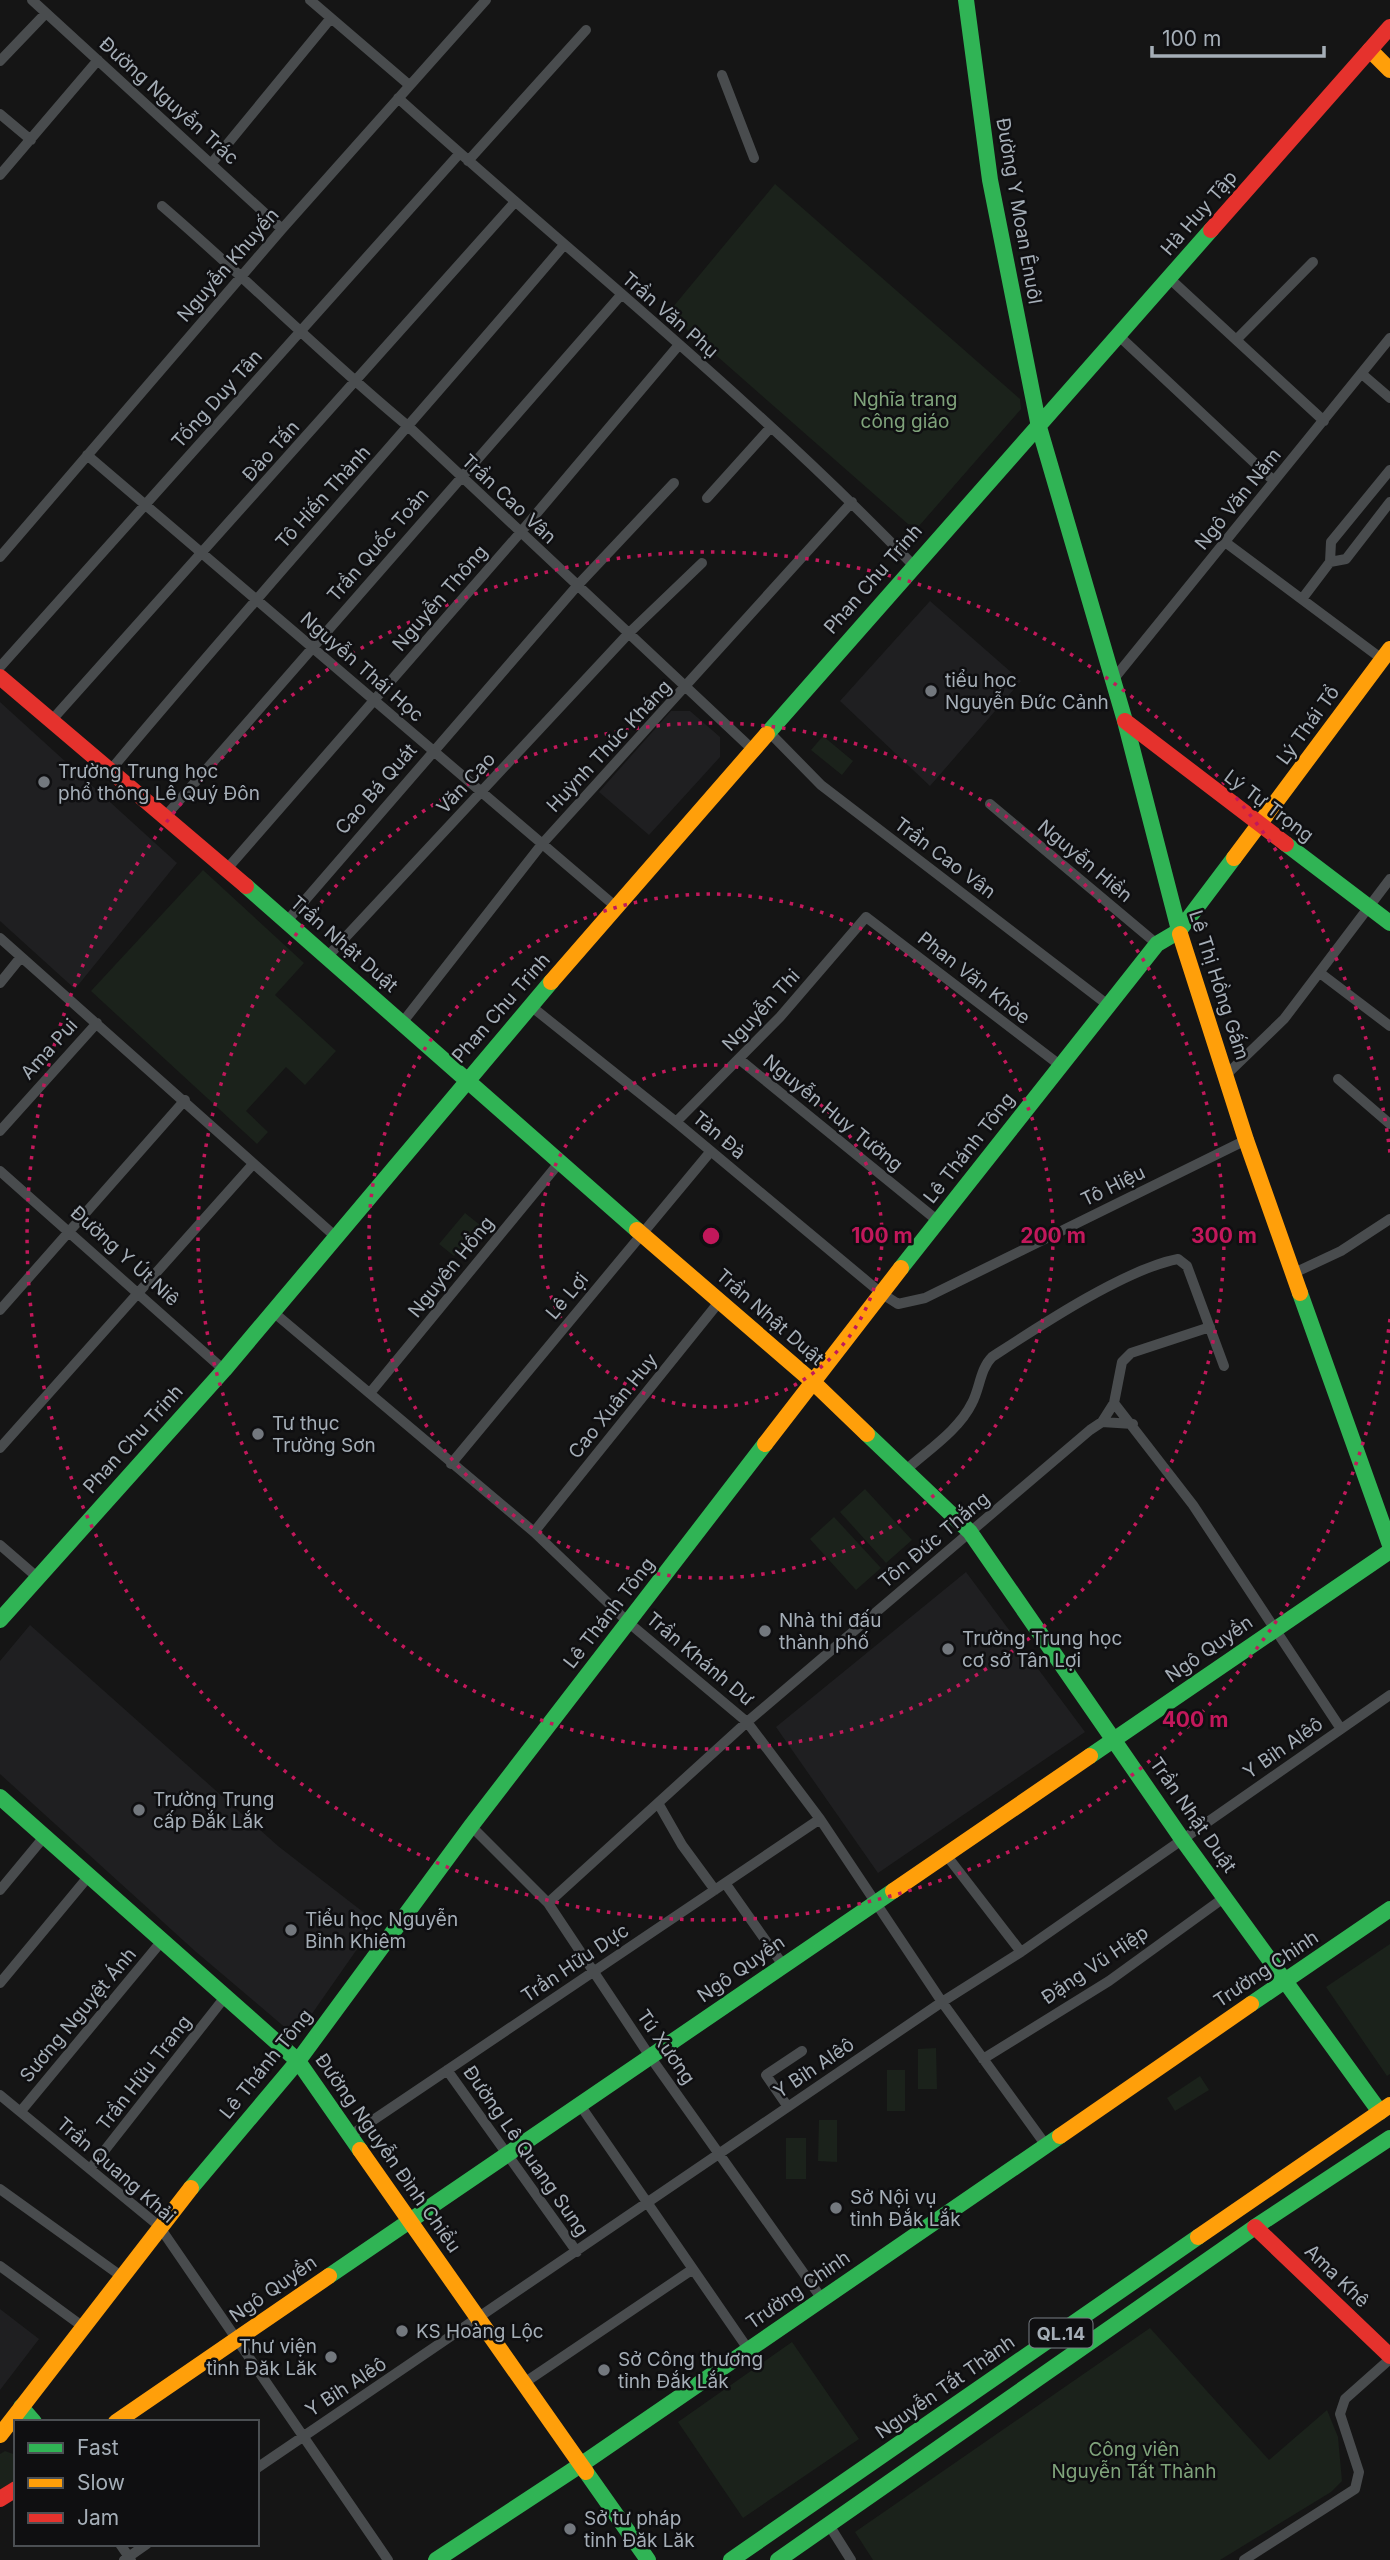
<svg xmlns="http://www.w3.org/2000/svg" width="1390" height="2560" font-family="Inter,sans-serif">
<style>
.built{fill:#1f1f21}
.green{fill:#1b221b}
.lines{fill:none;stroke-linecap:round;stroke-linejoin:round}
.street{stroke:#494c4e;stroke-width:10}
.fast{stroke:#30b455;stroke-width:16}
.slow{stroke:#ff9f0a;stroke-width:16}
.jam{stroke:#e5322d;stroke-width:16}
.ring{fill:none;stroke:#c2185b;stroke-width:3.5;stroke-dasharray:3.5 7}
.poi-dot{fill:#73787e;stroke:#0f0f11;stroke-width:2.5}
.labels{text-anchor:middle;dominant-baseline:central;stroke-width:5;stroke-linejoin:round;paint-order:stroke}
.shield{fill:#0f0f11;stroke:#787e85;stroke-width:2}
.shield-label{font-size:18px;font-weight:bold;fill:#a5aeb7}
.street-label{font-size:19px;fill:#a5aeb7;stroke:#0f0f11}
.park-label{font-size:19px;fill:#7fa37b;stroke:#0f0f11}
.poi-label{font-size:19px;fill:#a5aeb7;stroke:#0f0f11;text-anchor:start}
.centre{fill:#c2185b;stroke:#0f0f11;stroke-width:3.5}
.ring-label{font-size:21px;text-anchor:middle;font-weight:bold;fill:#c2185b;stroke:#0f0f11;stroke-width:5;stroke-linejoin:round;paint-order:stroke}
</style>
<rect width="100%" height="100%" fill="#151515"/>
<!-- built -->
<path class="built" d="M 930,601 L 1021,681 L 930,786 L 840,701 Z
M 0,702 L 177,863 L 75,989 L 0,921 Z
M 671,711 L 690,711 L 720,737 L 720,757 L 649,835 L 599,792 Z
M 966,1572 L 1085,1732 L 878,1873 L 776,1727 Z
M 30,1625 L 278,1846 L 376,1922 L 302,2028 L 288,2030 L 195,1951 L 0,1774 L 0,1661 Z
M 0,2309 L 39,2339 L 0,2390 Z"/>
<!-- green -->
<path class="green" d="M 775,184 L 1020,399 L 1021,409 L 919,526 L 908,524 L 668,313 Z
M 823,736 L 853,761 L 842,775 L 811,750 Z
M 203,870 L 304,963 L 275,995 L 336,1051 L 305,1085 L 286,1067 L 246,1111 L 268,1132 L 257,1144 L 91,991 Z
M 465,1213 L 480,1225 L 454,1256 L 439,1244 Z
M 865,1489 L 912,1540 L 886,1563 L 840,1512 Z
M 834,1517 L 881,1568 L 856,1590 L 810,1539 Z
M 1390,1944 L 1390,2074 L 1387,2076 L 1326,1987 Z
M 936,2048 L 937,2089 L 918,2089 L 918,2049 Z
M 887,2070 L 905,2070 L 905,2111 L 887,2111 Z
M 1200,2076 L 1209,2090 L 1175,2111 L 1167,2098 Z
M 819,2120 L 837,2120 L 837,2162 L 818,2161 Z
M 786,2138 L 806,2138 L 806,2179 L 786,2179 Z
M 1150,2328 L 1269,2460 L 1327,2410 L 1338,2437 L 1342,2481 L 1331,2492 L 1220,2560 L 873,2560 L 855,2532 Z
M 792,2342 L 859,2439 L 743,2518 L 678,2422 Z
M 5,2451 L 16,2455 L 16,2481 L 0,2493 L 0,2454 Z"/>
<g class="lines">
<!-- street -->
<path class="street" d="M 32,0 L 282,229
M 310,0 L 408,84
M 0,61 L 46,13
M 722,75 L 754,158
M 398,98 C 570,253 752,398 913,565
M 0,114 L 31,140
M 468,161 L 586,30
M 211,164 L 331,18
M 0,175 L 98,60
M 162,206 C 246,278 324,357 409,427 L 752,749
M 1169,278 L 1324,421
M 1119,336 L 1274,481
M 1236,340 L 1313,262
M 1362,374 L 1390,398
M 87,455 L 615,906
M 707,498 L 771,427
M 1225,542 L 1382,659
M 0,557 L 282,229 L 486,0
M 1330,562 L 1346,559 L 1390,502
M 1302,599 L 1330,562 L 1331,542 L 1390,470
M 0,667 L 460,153
M 1112,681 L 1390,338
M 51,721 L 515,202
M 768,731 L 821,785 L 1108,1005
M 109,772 C 258,594 414,422 564,245
M 990,804 L 1157,944
M 163,819 L 621,295
M 226,870 L 520,533 L 678,346
M 287,921 L 577,586 L 674,483
M 0,938 L 336,1237
M 328,956 L 629,633 L 702,563
M 1320,973 L 1390,1026
M 0,983 L 21,957
M 532,1007 L 676,1122 L 881,1293 L 898,1304 L 925,1298 L 1246,1140
M 402,1023 L 542,844 L 852,502
M 739,1059 L 938,1221
M 1226,1075 L 1284,1019 L 1390,879
M 1338,1079 L 1390,1124
M 676,1122 L 780,1017 L 866,917 L 1061,1066
M 0,1131 L 97,1023
M 0,1171 L 224,1370
M 1294,1273 L 1341,1251 L 1390,1219
M 0,1310 L 185,1100
M 272,1311 L 534,1532 L 629,1623 L 747,1722 L 820,1819 L 942,2002 L 1045,2144
M 370,1393 L 559,1163
M 1114,1403 L 1193,1505 L 1341,1729
M 1102,1422 L 1114,1403 L 1122,1362 L 1131,1353 L 1210,1327
M 0,1448 L 253,1164
M 451,1464 L 711,1151
M 906,1470 C 928,1450 959,1430 972,1403 C 980,1388 980,1369 992,1357 C 1038,1327 1125,1269 1178,1259 L 1187,1266 L 1224,1366
M 534,1532 L 719,1302
M 0,1545 L 37,1577
M 658,1803 L 682,1845 L 715,1890
M 471,1826 L 548,1903 L 651,2058 L 822,2299
M 947,1856 L 1021,1952
M 725,1883 L 783,1965
M 0,1890 L 44,1837
M 548,1903 L 747,1722 L 1090,1430 L 1102,1422 L 1133,1424
M 0,1983 L 88,1877
M 983,2059 L 1109,1981 L 1225,1897
M 447,2070 L 577,2252
M 0,2095 L 159,2226 L 388,2560
M 580,2105 L 748,2349
M 788,2107 L 766,2075 L 802,2051
M 21,2111 L 161,1942
M 351,2135 L 820,1819
M 90,2169 L 225,1997
M 0,2189 L 121,2276
M 0,2266 L 82,2326
M 524,2383 L 693,2269
M 257,2468 L 942,2002 L 1021,1952 L 1390,1695
M 829,2525 L 851,2560
M 120,2544 L 131,2560
M 124,2560 L 147,2544
M 1244,2560 L 1355,2489 L 1359,2472 L 1340,2414 L 1345,2399 L 1390,2359"/>
<!-- fast -->
<path class="fast" d="M 966,0 L 990,180 L 1039,427 L 1125,721 L 1180,934
M 767,734 L 1211,230
M 1286,844 L 1390,923
M 246,886 L 637,1230
M 901,1268 L 1157,944 L 1179,931 L 1234,858
M 1300,1293 L 1390,1545
M 867,1434 L 970,1532 L 1182,1839 L 1380,2112
M 0,1620 L 224,1370 L 551,982
M 1090,1756 L 1390,1551
M 0,1797 L 298,2061 L 360,2150
M 1251,2004 L 1390,1909
M 191,2188 L 298,2061 L 471,1826 L 765,1444
M 329,2276 L 893,1891
M 21,2407 L 34,2422
M 586,2472 L 648,2560
M 436,2560 L 582,2464 L 1060,2136
M 731,2560 L 1198,2237
M 778,2560 L 1255,2227 L 1390,2138"/>
<!-- slow -->
<path class="slow" d="M 1370,50 L 1390,70
M 1234,858 L 1390,649
M 1180,934 L 1246,1140 L 1300,1293
M 551,982 L 767,734
M 637,1230 L 813,1382 L 867,1434
M 765,1444 L 901,1268
M 893,1891 L 1090,1756
M 1060,2136 L 1251,2004
M 360,2150 L 586,2472
M 1198,2237 L 1390,2105
M 116,2422 L 329,2276
M 0,2435 L 191,2188"/>
<!-- jam -->
<path class="jam" d="M 1211,230 L 1390,27
M 0,677 L 246,886
M 1125,721 L 1286,844
M 1255,2227 L 1390,2356
M 0,2499 L 16,2489"/>
</g>
<!-- distance rings -->
<g class="ring">
<circle cx="711" cy="1236" r="171"/>
<circle cx="711" cy="1236" r="342"/>
<circle cx="711" cy="1236" r="513"/>
<path d="M1390 1319A684 684 0 1 1 1390 1153"/>
</g>
<!-- markers -->
<g class="poi-dot">
<circle cx="931" cy="691" r="7"/>
<circle cx="44" cy="782" r="7"/>
<circle cx="258" cy="1434" r="7"/>
<circle cx="765" cy="1631" r="7"/>
<circle cx="948" cy="1649" r="7"/>
<circle cx="139" cy="1810" r="7"/>
<circle cx="291" cy="1930" r="7"/>
<circle cx="836" cy="2208" r="7"/>
<circle cx="402" cy="2331" r="7"/>
<circle cx="331" cy="2357" r="7"/>
<circle cx="604" cy="2370" r="7"/>
<circle cx="570" cy="2529" r="7"/>
</g>
<g class="labels">
<!-- shield labels -->
<rect class="shield" x="1029.5" y="2318.5" width="63" height="29" rx="5"/>
<g class="shield-label">
<text x="1061" y="2333">QL.14</text>
</g>
<!-- street labels -->
<g class="street-label">
<text transform="translate(169 101) rotate(42)">Đường Nguyễn Trác</text>
<text transform="translate(1019 211) rotate(80)">Đường Y Moan Ênuôl</text>
<text transform="translate(1199 213) rotate(-49)">Hà Huy Tập</text>
<text transform="translate(228 265) rotate(-49)">Nguyễn Khuyến</text>
<text transform="translate(670 315) rotate(41)">Trần Văn Phụ</text>
<text transform="translate(217 399) rotate(-48)">Tống Duy Tân</text>
<text transform="translate(271 451) rotate(-48)">Đào Tấn</text>
<text transform="translate(323 497) rotate(-48)">Tô Hiến Thành</text>
<text transform="translate(509 499) rotate(43)">Trần Cao Vân</text>
<text transform="translate(1238 499) rotate(-51)">Ngô Văn Năm</text>
<text transform="translate(378 545) rotate(-49)">Trần Quốc Toản</text>
<text transform="translate(873 579) rotate(-49)">Phan Chu Trinh</text>
<text transform="translate(440 598) rotate(-49)">Nguyễn Thông</text>
<text transform="translate(362 667) rotate(41)">Nguyễn Thái Học</text>
<text transform="translate(1308 725) rotate(-54)">Lý Thái Tổ</text>
<text transform="translate(609 746) rotate(-47)">Huỳnh Thúc Kháng</text>
<text transform="translate(466 783) rotate(-47)">Văn Cao</text>
<text transform="translate(376 789) rotate(-49)">Cao Bá Quát</text>
<text transform="translate(1269 806) rotate(37)">Lý Tự Trọng</text>
<text transform="translate(945 858) rotate(37)">Trần Cao Vân</text>
<text transform="translate(1085 861) rotate(40)">Nguyễn Hiền</text>
<text transform="translate(344 944) rotate(41)">Trần Nhật Duật</text>
<text transform="translate(974 978) rotate(38)">Phan Văn Khòe</text>
<text transform="translate(1219 985) rotate(72)">Lê Thị Hồng Gấm</text>
<text transform="translate(501 1008) rotate(-49)">Phan Chu Trinh</text>
<text transform="translate(761 1010) rotate(-47)">Nguyễn Thi</text>
<text transform="translate(49 1049) rotate(-48)">Ama Pui</text>
<text transform="translate(833 1113) rotate(39)">Nguyễn Huy Tưởng</text>
<text transform="translate(719 1135) rotate(40)">Tản Đà</text>
<text transform="translate(969 1148) rotate(-52)">Lê Thánh Tông</text>
<text transform="translate(1113 1186) rotate(-26)">Tô Hiệu</text>
<text transform="translate(125 1256) rotate(42)">Đường Y Út Niê</text>
<text transform="translate(451 1267) rotate(-51)">Nguyên Hồng</text>
<text transform="translate(567 1296) rotate(-50)">Lê Lợi</text>
<text transform="translate(770 1317) rotate(41)">Trần Nhật Duật</text>
<text transform="translate(613 1406) rotate(-51)">Cao Xuân Huy</text>
<text transform="translate(133 1439) rotate(-48)">Phan Chu Trinh</text>
<text transform="translate(934 1540) rotate(-40)">Tôn Đức Thắng</text>
<text transform="translate(609 1613) rotate(-52)">Lê Thánh Tông</text>
<text transform="translate(1209 1649) rotate(-35)">Ngô Quyền</text>
<text transform="translate(700 1659) rotate(40)">Trần Khánh Dư</text>
<text transform="translate(1283 1748) rotate(-35)">Y Bih Alêô</text>
<text transform="translate(1193 1815) rotate(55)">Trần Nhật Duật</text>
<text transform="translate(575 1963) rotate(-34)">Trần Hữu Dực</text>
<text transform="translate(1095 1965) rotate(-34)">Đặng Vũ Hiệp</text>
<text transform="translate(741 1969) rotate(-35)">Ngô Quyền</text>
<text transform="translate(1266 1969) rotate(-34)">Trường Chinh</text>
<text transform="translate(78 2015) rotate(-50)">Sương Nguyệt Ánh</text>
<text transform="translate(666 2047) rotate(55)">Tú Xương</text>
<text transform="translate(266 2064) rotate(-51)">Lê Thánh Tông</text>
<text transform="translate(814 2068) rotate(-34)">Y Bih Alêô</text>
<text transform="translate(144 2073) rotate(-52)">Trần Hữu Trang</text>
<text transform="translate(526 2151) rotate(55)">Đường Lê Quang Sung</text>
<text transform="translate(388 2153) rotate(55)">Đường Nguyễn Đình Chiểu</text>
<text transform="translate(116 2170) rotate(41)">Trần Quang Khải</text>
<text transform="translate(1337 2276) rotate(44)">Ama Khê</text>
<text transform="translate(273 2289) rotate(-35)">Ngô Quyền</text>
<text transform="translate(798 2290) rotate(-35)">Trường Chinh</text>
<text transform="translate(346 2387) rotate(-33)">Y Bih Alêô</text>
<text transform="translate(945 2387) rotate(-35)">Nguyễn Tất Thành</text>
</g>
<!-- park labels -->
<g class="park-label">
<text x="905" y="399">Nghĩa trang<tspan x="905" dy="22">công giáo</tspan></text>
<text x="1134" y="2449">Công viên<tspan x="1134" dy="22">Nguyễn Tất Thành</tspan></text>
</g>
<!-- poi labels -->
<g class="poi-label">
<text x="945" y="680">tiểu học<tspan x="945" dy="22">Nguyễn Đức Cảnh</tspan></text>
<text x="58" y="771">Trường Trung học<tspan x="58" dy="22">phổ thông Lê Quý Đôn</tspan></text>
<text x="272" y="1423">Tư thục<tspan x="272" dy="22">Trường Sơn</tspan></text>
<text x="779" y="1620">Nhà thi đấu<tspan x="779" dy="22">thành phố</tspan></text>
<text x="962" y="1638">Trường Trung học<tspan x="962" dy="22">cơ sở Tân Lợi</tspan></text>
<text x="153" y="1799">Trường Trung<tspan x="153" dy="22">cấp Đắk Lắk</tspan></text>
<text x="305" y="1919">Tiểu học Nguyễn<tspan x="305" dy="22">Bỉnh Khiêm</tspan></text>
<text x="850" y="2197">Sở Nội vụ<tspan x="850" dy="22">tỉnh Đắk Lắk</tspan></text>
<text x="416" y="2331">KS Hoàng Lộc</text>
<text x="317" y="2346" text-anchor="end">Thư viện<tspan x="317" dy="22">tỉnh Đăk Lăk</tspan></text>
<text x="618" y="2359">Sở Công thương<tspan x="618" dy="22">tỉnh Đắk Lắk</tspan></text>
<text x="584" y="2518">Sở tư pháp<tspan x="584" dy="22">tỉnh Đăk Lăk</tspan></text>
</g>
</g>
<circle cx="711" cy="1236" r="10" class="centre"/>
<g class="ring-label">
<text x="882" y="1243">100 m</text>
<text x="1053" y="1243">200 m</text>
<text x="1224" y="1243">300 m</text>
<text x="1195" y="1727">400 m</text>
</g>
<!-- legend -->
<rect x="14" y="2420" width="245" height="126" fill="#0f0f11" stroke="#4b4f53" stroke-width="2"/>
<rect x="28" y="2443" width="35" height="10" fill="#30b455" stroke="#4b4f53" stroke-width="2"/>
<text x="77" y="2455" font-size="21" fill="#a5aeb7">Fast</text>
<rect x="28" y="2478" width="35" height="10" fill="#ff9f0a" stroke="#4b4f53" stroke-width="2"/>
<text x="77" y="2490" font-size="21" fill="#a5aeb7">Slow</text>
<rect x="28" y="2513" width="35" height="10" fill="#e5322d" stroke="#4b4f53" stroke-width="2"/>
<text x="77" y="2525" font-size="21" fill="#a5aeb7">Jam</text>
<!-- scale -->
<path d="M1152 46v10h172v-10" fill="none" stroke="#a5aeb7" stroke-width="3.5"/>
<text x="1162" y="46" font-size="21" fill="#a5aeb7" stroke="#0f0f11" stroke-width="5" paint-order="stroke">100 m</text>
</svg>
